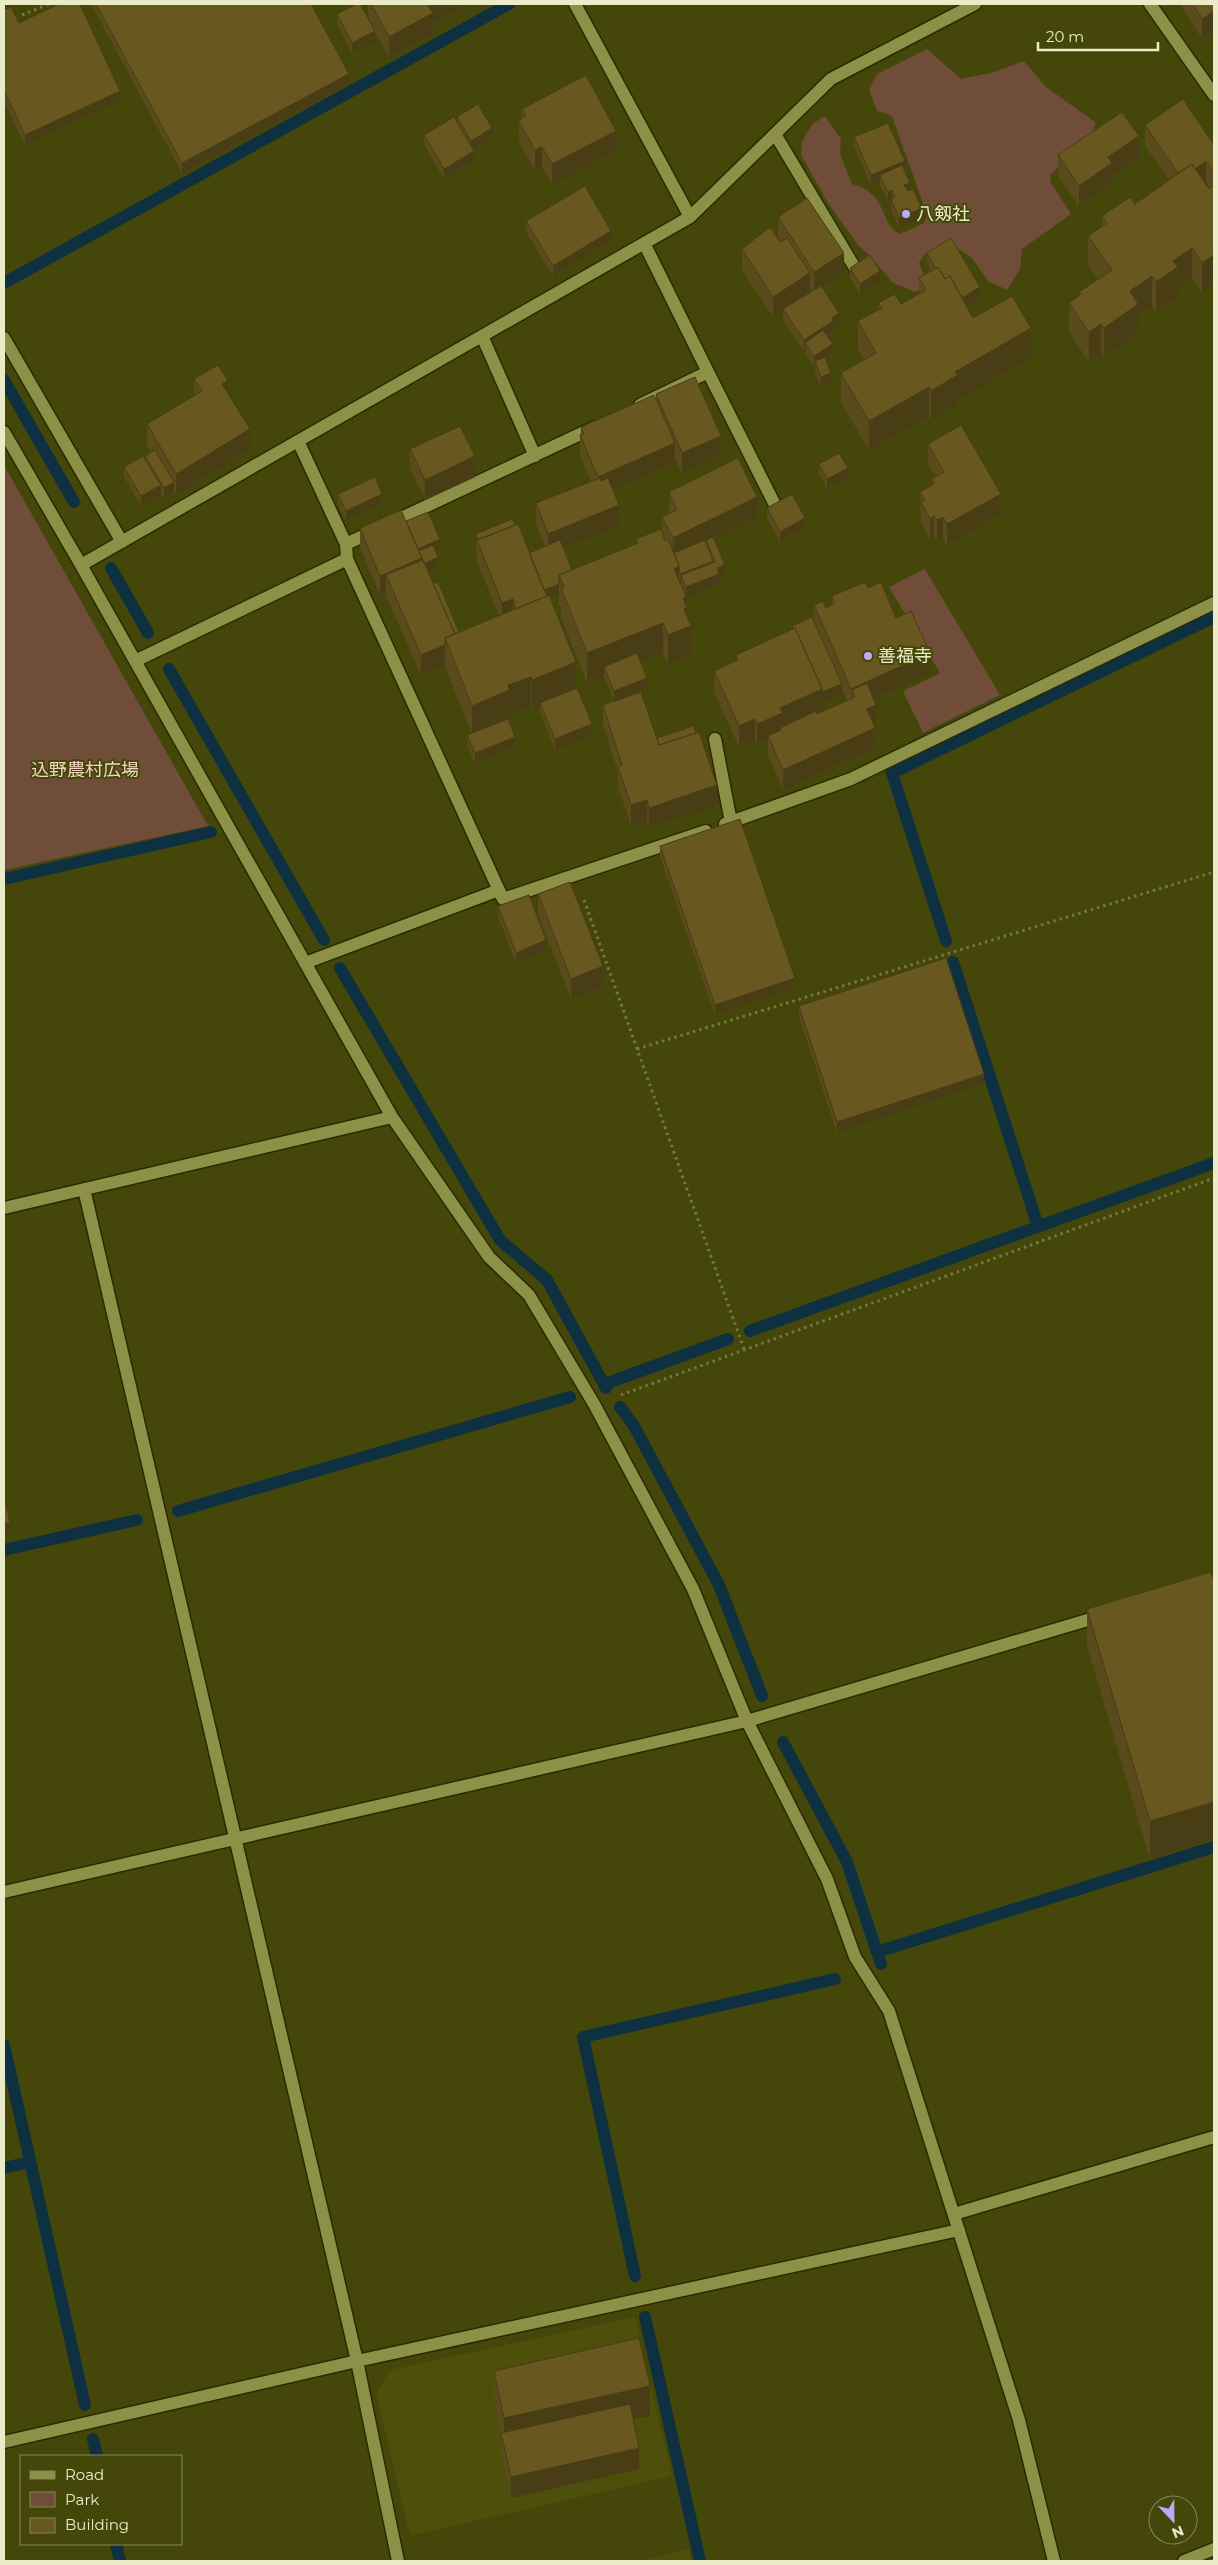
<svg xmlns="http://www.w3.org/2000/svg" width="1218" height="2565" font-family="Montserrat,'Noto Sans JP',sans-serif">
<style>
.built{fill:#4d4f0a}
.green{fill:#6f4d39}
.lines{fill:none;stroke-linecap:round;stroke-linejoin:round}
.stream{stroke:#0e3141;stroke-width:12}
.minor-casing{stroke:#2a2b03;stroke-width:15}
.path{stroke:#767843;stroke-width:3;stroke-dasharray:2.5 4;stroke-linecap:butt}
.minor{stroke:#8d9148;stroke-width:12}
.wall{fill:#594b1b;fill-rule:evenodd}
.shaded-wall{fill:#493d16}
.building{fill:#68571f;stroke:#493d16}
.poi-dot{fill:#b8abf7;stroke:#44460a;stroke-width:2}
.labels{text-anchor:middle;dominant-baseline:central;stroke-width:4;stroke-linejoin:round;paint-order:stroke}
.poi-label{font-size:18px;fill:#e9ecc7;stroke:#44460a;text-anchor:start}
.park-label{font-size:18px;fill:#f5d4c1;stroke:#44460a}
</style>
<rect width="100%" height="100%" fill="#44460a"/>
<!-- built -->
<path class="built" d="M 635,2317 L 672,2476 L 410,2536 L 376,2393 L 390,2370 Z
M 689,2549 L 691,2561 L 640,2561 Z"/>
<!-- green -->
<path class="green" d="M 927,49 L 961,79 L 994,72 L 1024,61 L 1046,87 L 1095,122 L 1094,133 L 1050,175 L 1051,183 L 1071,214 L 1022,249 L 1020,269 L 1007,290 L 988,281 L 972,258 L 947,241 L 924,255 L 919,263 L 928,284 L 915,292 L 893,283 L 869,255 L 858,245 L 828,203 L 801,155 L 802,142 L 812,124 L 825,116 L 841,139 L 840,154 L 852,184 C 890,194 878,223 900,234 L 924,223 L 927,215 L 892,116 L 877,111 L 869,90 L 877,74 Z
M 4,465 L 208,826 L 4,870 Z
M 925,569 L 1000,695 L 923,733 L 903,691 L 940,673 L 889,587 Z"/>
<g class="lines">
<!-- stream -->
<path class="stream" d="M 4,283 L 509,4
M 4,380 L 74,502
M 111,568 L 148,633
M 169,669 L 324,940
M 4,879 L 211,832
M 946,941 L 892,773 L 1214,617
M 953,962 L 1038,1226
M 340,968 L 500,1240 L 547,1280 L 606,1388
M 750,1331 L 1214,1163
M 605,1384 L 728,1339
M 620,1407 L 634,1426 L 719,1585 L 762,1696
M 178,1511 L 570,1397
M 4,1550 L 137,1520
M 783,1742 L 847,1862 L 881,1964
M 877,1952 L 1214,1847
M 4,2045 L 85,2405
M 4,2168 L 30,2162
M 635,2276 L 583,2037 L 835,1979
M 645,2317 L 700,2561
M 93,2439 L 97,2456
M 116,2544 L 120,2561"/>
<!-- minor casing -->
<g class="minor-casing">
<path id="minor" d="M 575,4 L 690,217
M 1150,4 L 1214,95
M 775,134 L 855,268
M 482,336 L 535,456
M 4,338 L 122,542
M 708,372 L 775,505
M 640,405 L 708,372 L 644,243
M 4,432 L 81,565 L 392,1117 L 489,1257 L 529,1295 L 594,1404 L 693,1589 L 747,1721 L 827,1879 L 855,1957 L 889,2011 L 1019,2420 L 1054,2561
M 298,441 L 346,544
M 347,559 L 346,544 L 595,427
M 81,565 L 690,217 L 831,79 L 975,4
M 135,661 L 347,559 L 503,899 L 706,831
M 715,739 L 731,822
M 725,824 L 851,779 L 1214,603
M 305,963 L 499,890
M 84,1189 L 357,2361 L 398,2561
M 4,1208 L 392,1117
M 4,1892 L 747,1721 L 1101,1616
M 954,2214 L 1214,2137
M 4,2442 L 357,2361 L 959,2230
M 1184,2561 L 1214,2549"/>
</g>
<!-- path -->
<path class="path" d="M 22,15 L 49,4
M 584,900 L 744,1349
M 637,1049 L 1214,872
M 621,1395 L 1214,1178"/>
<!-- minor -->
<use href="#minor" class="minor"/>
</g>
<!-- wall -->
<path class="wall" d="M 91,4 L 311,4 L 349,84 L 182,173 Z
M 368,4 L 469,4 L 433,23 L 433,34 L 389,57 L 368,19 Z
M 1180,4 L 1214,4 L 1214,31 L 1202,39 Z
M 4,10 L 19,23 L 120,101 L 25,145 L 4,101 Z
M 337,14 L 375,42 L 352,53 L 337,24 Z
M 522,109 L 616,151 L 552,185 L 542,167 L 535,171 L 519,141 L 519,121 L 522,119 Z
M 457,117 L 492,138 L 473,150 L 474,162 L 444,179 L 424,145 L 424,135 L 457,123 Z
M 1145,125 L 1214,145 L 1214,284 L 1202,293 L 1192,278 L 1178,287 L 1178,297 L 1156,311 L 1152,305 L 1138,315 L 1138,333 L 1104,357 L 1101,353 L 1089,362 L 1069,332 L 1069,303 L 1079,296 L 1079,292 L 1098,279 L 1088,266 L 1088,236 L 1102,226 L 1102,216 L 1135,204 L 1169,180 L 1145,146 ZM 1206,181 L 1210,188 L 1209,189 L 1204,183 Z
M 854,137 L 905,172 L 910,191 L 922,219 L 899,228 L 891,210 L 891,201 L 888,202 L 880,185 L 880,182 L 871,186 L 854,147 Z
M 1058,155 L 1139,157 L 1112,175 L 1112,183 L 1079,206 L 1058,176 Z
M 778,217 L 844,273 L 822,287 L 839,324 L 833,328 L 833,332 L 827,336 L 833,354 L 826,359 L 831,384 L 821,388 L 815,372 L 815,366 L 814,366 L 805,353 L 805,350 L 804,351 L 783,320 L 783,311 L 773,317 L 742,270 L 742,249 L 781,242 L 778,237 ZM 810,287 L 813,291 L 810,293 Z
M 526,221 L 611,241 L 553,276 L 526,232 Z
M 927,253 L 980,298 L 966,305 L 973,318 L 1031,358 L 958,400 L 958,404 L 931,420 L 929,416 L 869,450 L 841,403 L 841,373 L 864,360 L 858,351 L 858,321 L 878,310 L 878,303 L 901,304 L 919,294 L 919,278 L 931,271 L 927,263 Z
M 850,268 L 880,281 L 860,294 L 850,278 Z
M 194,379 L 228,393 L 250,450 L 176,494 L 174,491 L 174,493 L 164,499 L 161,493 L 161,495 L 141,506 L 124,477 L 124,467 L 145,459 L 145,456 L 151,452 L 147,445 L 147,424 L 194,396 Z
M 656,394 L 721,456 L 682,474 L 675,458 L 675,463 L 613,491 L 619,526 L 563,548 L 572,570 L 636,544 L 636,539 L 662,533 L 662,517 L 669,514 L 669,492 L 757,518 L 714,538 L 725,575 L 719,578 L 719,584 L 686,598 L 686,597 L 686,605 L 691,655 L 668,665 L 663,652 L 640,661 L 647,688 L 616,701 L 657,738 L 717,806 L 649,828 L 647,820 L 631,826 L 618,787 L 618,773 L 603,725 L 603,705 L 614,701 L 604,676 L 587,683 L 561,618 L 561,609 L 559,604 L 559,594 L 550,598 L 576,688 L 592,735 L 555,750 L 540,713 L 540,706 L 532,709 L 531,706 L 510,714 L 510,720 L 508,720 L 515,747 L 475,763 L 467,746 L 467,735 L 471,733 L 445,667 L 445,665 L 421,675 L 386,596 L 386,594 L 380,596 L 360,548 L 360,528 L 406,521 L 440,550 L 436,552 L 438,568 L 428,572 L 433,584 L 459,632 L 499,616 L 477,561 L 476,534 L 515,525 L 529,553 L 545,546 L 536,524 L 536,503 L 591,481 L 580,456 L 580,435 L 581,435 L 581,427 L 656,400 Z
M 928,444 L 1001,514 L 947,545 L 943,538 L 937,541 L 934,537 L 930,539 L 921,523 L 920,492 L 932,485 L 932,479 L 936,477 L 928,464 Z
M 410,449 L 475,477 L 425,500 L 410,469 Z
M 819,464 L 848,478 L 827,489 L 819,474 Z
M 338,494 L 382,504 L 346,521 L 338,505 Z
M 767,508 L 805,529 L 780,542 L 767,518 Z
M 868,588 L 896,618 L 930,674 L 874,699 L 876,725 L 875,726 L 875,748 L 783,790 L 768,756 L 768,740 L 757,745 L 755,739 L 739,747 L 714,692 L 714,671 L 736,661 L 736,655 L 792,629 L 792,626 L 814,621 L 814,605 L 826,608 L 832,604 L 832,596 ZM 842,688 L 847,700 L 817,714 L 817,712 L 822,709 L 822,703 L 842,694 Z
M 660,846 L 795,988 L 715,1015 L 660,857 Z
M 538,894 L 603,987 L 571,999 L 538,915 Z
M 498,906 L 546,951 L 516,963 L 498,917 Z
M 799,1006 L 984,1084 L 837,1133 L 799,1017 Z
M 1214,1581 L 1214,1839 L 1150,1859 L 1087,1646 L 1087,1609 Z
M 494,2371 L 650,2416 L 633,2419 L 639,2469 L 511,2498 L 501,2453 L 501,2434 L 494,2400 Z"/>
<!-- shaded-wall -->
<path class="shaded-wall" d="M 431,4 L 469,4 L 433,23 L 433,34 L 389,57 L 389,37 Z
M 1214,11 L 1214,31 L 1202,39 L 1202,19 Z
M 375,31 L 375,42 L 352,53 L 352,43 Z
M 349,74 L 349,84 L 182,173 L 182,163 Z
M 120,91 L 120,101 L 25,145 L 25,135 Z
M 492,128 L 492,138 L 471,151 L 471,141 Z
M 616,131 L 616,151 L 552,185 L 552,164 Z
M 1139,136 L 1139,157 L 1112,175 L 1112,183 L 1079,206 L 1079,186 L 1108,157 Z
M 542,147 L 542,167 L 535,171 L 535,150 Z
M 474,151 L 474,162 L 444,179 L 444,169 Z
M 905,161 L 905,171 L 880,175 L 880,182 L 871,186 L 871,175 Z
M 1206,161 L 1206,181 L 1182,198 L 1182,178 Z
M 910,183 L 910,193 L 904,195 L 904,185 Z
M 892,190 L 892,200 L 891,199 L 891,201 L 888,202 L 888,192 Z
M 922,208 L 922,219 L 899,228 L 899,218 Z
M 611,231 L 611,241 L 553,276 L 553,266 Z
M 1192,248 L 1192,278 L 1178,287 L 1178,297 L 1156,311 L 1156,282 L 1173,261 Z
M 844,253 L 844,273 L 814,292 L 814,272 Z
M 1214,255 L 1214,284 L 1202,293 L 1202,263 Z
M 880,271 L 880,281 L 860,294 L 860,284 Z
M 810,273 L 810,293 L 783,309 L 783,311 L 773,317 L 773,297 Z
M 1152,276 L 1152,305 L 1138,315 L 1138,333 L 1104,357 L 1104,328 L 1130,291 Z
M 980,287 L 980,298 L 955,312 L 955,302 Z
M 839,313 L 839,324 L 833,328 L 833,332 L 809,348 L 805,343 L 805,350 L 804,351 L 804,340 Z
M 1101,324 L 1101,353 L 1089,362 L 1089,332 Z
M 1031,328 L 1031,358 L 958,400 L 958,404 L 931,420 L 931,391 L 955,372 Z
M 833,344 L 833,354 L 816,365 L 815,361 L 815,366 L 814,366 L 814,356 Z
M 831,373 L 831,384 L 821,388 L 821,377 Z
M 228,381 L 228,401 L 222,384 Z
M 929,387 L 929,416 L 869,450 L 869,421 Z
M 250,429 L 250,450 L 176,494 L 176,474 Z
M 721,436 L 721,456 L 682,474 L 682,453 Z
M 675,443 L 675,463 L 598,497 L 598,477 Z
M 475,456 L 475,477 L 425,500 L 425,480 Z
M 848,468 L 848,478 L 827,489 L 827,479 Z
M 174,482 L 174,493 L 164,499 L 164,488 Z
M 161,485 L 161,495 L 141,506 L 141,496 Z
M 382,494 L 382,504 L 346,521 L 346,511 Z
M 1001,494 L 1001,514 L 947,545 L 947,524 Z
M 757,497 L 757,518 L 707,542 L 706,540 L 706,543 L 673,555 L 673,538 Z
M 619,505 L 619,526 L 548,554 L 548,534 Z
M 934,516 L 934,537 L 930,539 L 930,519 Z
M 943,517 L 943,538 L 937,541 L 937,520 Z
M 805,518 L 805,529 L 780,542 L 780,532 Z
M 440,539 L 440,550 L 419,559 L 416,550 Z
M 438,557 L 438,568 L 422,575 L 422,564 Z
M 422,558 L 422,579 L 386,575 L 386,594 L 380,596 L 380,576 Z
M 713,561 L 713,572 L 681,575 L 681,584 L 680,585 L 680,574 Z
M 725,565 L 725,575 L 719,578 L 719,584 L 686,598 L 686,587 L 717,568 Z
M 679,566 L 679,596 L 674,569 Z
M 559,584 L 559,594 L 548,599 L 542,591 Z
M 686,596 L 686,609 L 687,608 L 687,627 L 691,626 L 691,655 L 668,665 L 668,635 L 683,598 Z
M 513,599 L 513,619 L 502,624 L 502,603 Z
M 663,623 L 663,652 L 607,675 L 604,667 L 604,676 L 587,683 L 587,653 Z
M 445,645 L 445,665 L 421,675 L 421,655 Z
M 930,653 L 930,674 L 855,707 L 855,697 L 852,690 L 851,709 L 851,689 Z
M 576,662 L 576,692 L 540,703 L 540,706 L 532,709 L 532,680 Z
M 531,677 L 531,706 L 510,714 L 510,720 L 472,735 L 472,706 L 508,685 Z
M 647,678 L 647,688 L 614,702 L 614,691 Z
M 842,684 L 842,694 L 822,703 L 822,709 L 783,727 L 781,730 L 780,728 L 780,735 L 768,736 L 768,740 L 757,745 L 757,724 L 780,708 L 822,689 Z
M 876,705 L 876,725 L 867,729 L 867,709 Z
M 755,719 L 755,739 L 739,747 L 739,726 Z
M 592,724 L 592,735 L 555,750 L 555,739 Z
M 875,728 L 875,748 L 783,790 L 783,770 Z
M 515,737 L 515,747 L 475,763 L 475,753 Z
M 717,785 L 717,806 L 649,828 L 649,808 Z
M 647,800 L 647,820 L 631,826 L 631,805 Z
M 546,940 L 546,951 L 516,963 L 516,953 Z
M 603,966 L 603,987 L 571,999 L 571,979 Z
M 795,978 L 795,988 L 715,1015 L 715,1005 Z
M 984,1074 L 984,1084 L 837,1133 L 837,1122 Z
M 10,1523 L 10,1533 L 4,1535 L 4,1524 Z
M 1214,1802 L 1214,1839 L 1150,1859 L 1150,1821 Z
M 650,2386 L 650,2416 L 504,2448 L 504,2418 Z
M 639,2448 L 639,2469 L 511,2498 L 511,2477 Z"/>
<!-- building -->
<path class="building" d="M 59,4 L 80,4 L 120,91 L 25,135 L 4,90 L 4,10 L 11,7 L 19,23 Z
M 96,4 L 311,4 L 349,74 L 182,163 Z
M 356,4 L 360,4 L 375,31 L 352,43 L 337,14 Z
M 371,4 L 431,4 L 428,5 L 433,13 L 389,37 Z
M 1193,4 L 1214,4 L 1214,11 L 1202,19 Z
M 586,75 L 616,131 L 552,164 L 542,147 L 535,150 L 519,121 L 526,116 L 522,109 Z
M 1183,99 L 1214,145 L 1214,172 L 1206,161 L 1195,169 L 1192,164 L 1178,173 L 1145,125 Z
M 478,104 L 492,128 L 471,141 L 457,117 Z
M 1122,112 L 1139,136 L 1108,157 L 1112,163 L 1079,186 L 1058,155 Z
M 454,117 L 474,151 L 444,169 L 424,135 Z
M 888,123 L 905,161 L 871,175 L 854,137 Z
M 1192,164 L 1209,189 L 1214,185 L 1214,255 L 1202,263 L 1192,248 L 1173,261 L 1178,267 L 1156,282 L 1152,276 L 1130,291 L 1138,304 L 1104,328 L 1101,324 L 1089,332 L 1069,303 L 1081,294 L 1079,292 L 1112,270 L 1088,236 L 1107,223 L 1102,216 L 1130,197 L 1135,204 Z
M 902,165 L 910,183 L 904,185 L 908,191 L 913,189 L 922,208 L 899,218 L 891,199 L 895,197 L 892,190 L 888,192 L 880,175 Z
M 585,186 L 611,231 L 553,266 L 526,221 Z
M 807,198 L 844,253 L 814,272 L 778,217 Z
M 770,227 L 780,242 L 787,238 L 810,273 L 773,297 L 742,249 Z
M 951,238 L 980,287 L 962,298 L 950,276 L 945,279 L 938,267 L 936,269 L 927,253 Z
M 870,255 L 880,271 L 860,284 L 850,268 Z
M 938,267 L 945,279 L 950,276 L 973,318 L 1012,296 L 1031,328 L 955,372 L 958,375 L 931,391 L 929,387 L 869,421 L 841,373 L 876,353 L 858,321 L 882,308 L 878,303 L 895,294 L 901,304 L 926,290 L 919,278 Z
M 821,286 L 839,313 L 832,318 L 833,321 L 804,340 L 783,309 Z
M 823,330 L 833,344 L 814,356 L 805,343 Z
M 825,357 L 831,373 L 821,377 L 815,361 Z
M 218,365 L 228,381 L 222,384 L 250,429 L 176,474 L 147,424 L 202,391 L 194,379 Z
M 695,377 L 721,436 L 682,453 L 656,394 Z
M 654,395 L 675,443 L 598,477 L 580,435 L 584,434 L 581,427 Z
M 961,425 L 1001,494 L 947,524 L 943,517 L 937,520 L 934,516 L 930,519 L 921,502 L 925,500 L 920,492 L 934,484 L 932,479 L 944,472 L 928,444 Z
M 460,426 L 475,456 L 425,480 L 410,449 Z
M 155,450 L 174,482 L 164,488 L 145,456 Z
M 839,453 L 848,468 L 827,479 L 819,464 Z
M 143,456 L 161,485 L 141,496 L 124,467 Z
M 738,458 L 757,497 L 673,538 L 662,517 L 677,510 L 669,492 Z
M 375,477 L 382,494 L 346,511 L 338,494 Z
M 600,478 L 601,481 L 608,478 L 619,505 L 548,534 L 536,503 Z
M 792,494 L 805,518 L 780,532 L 767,508 Z
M 401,510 L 422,558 L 380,576 L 360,528 Z
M 428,512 L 440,539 L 418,549 L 406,521 Z
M 512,519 L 515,525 L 478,540 L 476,534 Z
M 518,524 L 547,596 L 516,609 L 513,599 L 502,603 L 477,540 Z
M 661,529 L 665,541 L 668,539 L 679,566 L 674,569 L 686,596 L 683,598 L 687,608 L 684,609 L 691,626 L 668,635 L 663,623 L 587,653 L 561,588 L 564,587 L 559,575 L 638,543 L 636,539 Z
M 713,537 L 725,565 L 717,568 L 719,574 L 686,587 L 681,575 L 715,562 L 706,540 Z
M 560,540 L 572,570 L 559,575 L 559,584 L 544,590 L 529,553 Z
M 705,540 L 713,561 L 680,574 L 679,566 L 674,553 Z
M 433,545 L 438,557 L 424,564 L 423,560 L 422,560 L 422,558 L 419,551 Z
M 423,560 L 455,634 L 445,638 L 445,645 L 421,655 L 386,575 Z
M 438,582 L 459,632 L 455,634 L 433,584 Z
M 865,582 L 868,588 L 881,582 L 896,618 L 911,611 L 930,653 L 851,689 L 814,605 L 823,601 L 826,608 L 835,603 L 832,596 Z
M 549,595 L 576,662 L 532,680 L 531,677 L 508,685 L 510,690 L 472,706 L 445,638 Z
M 812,617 L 842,684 L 822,692 L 822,689 L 795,628 L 793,629 L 792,626 Z
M 795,628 L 822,689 L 780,708 L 783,713 L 757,724 L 755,719 L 739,726 L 714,671 L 738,660 L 736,655 Z
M 637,653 L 647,678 L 614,691 L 604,667 Z
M 867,683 L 876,705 L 867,709 L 875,728 L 783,770 L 768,736 L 781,730 L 780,728 L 816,711 L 817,714 L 855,697 L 852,690 Z
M 577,688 L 592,724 L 555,739 L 540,703 Z
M 641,692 L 659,745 L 699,732 L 717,785 L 649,808 L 647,800 L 631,805 L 618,767 L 622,765 L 603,705 Z
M 508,719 L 515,737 L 475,753 L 467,735 Z
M 694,726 L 696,733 L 659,745 L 657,738 Z
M 740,819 L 795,978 L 715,1005 L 660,846 Z
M 570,882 L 603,966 L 571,979 L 538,894 Z
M 529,895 L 546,940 L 516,953 L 498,906 Z
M 946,958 L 984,1074 L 837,1122 L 799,1006 Z
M 4,1495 L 10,1523 L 4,1524 Z
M 1211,1572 L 1214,1581 L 1214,1802 L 1150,1821 L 1087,1609 Z
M 639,2338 L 650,2386 L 504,2418 L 494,2371 Z
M 630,2404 L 639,2448 L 511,2477 L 501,2433 Z"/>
<!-- markers -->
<g class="poi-dot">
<circle cx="906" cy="214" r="5"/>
<circle cx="868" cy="656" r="5"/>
</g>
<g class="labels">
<!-- poi labels -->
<g class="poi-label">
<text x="916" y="214">八剱社</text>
<text x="878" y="656">善福寺</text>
</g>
<!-- park labels -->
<g class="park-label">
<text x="85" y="770">込野農村広場</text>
</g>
</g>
<!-- border -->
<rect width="1218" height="2565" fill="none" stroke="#e9ecc7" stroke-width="10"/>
<!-- legend -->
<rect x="20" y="2455" width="162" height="90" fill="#44460a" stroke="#868856"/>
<rect x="30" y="2471" width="25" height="8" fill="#8d9148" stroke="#868856"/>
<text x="65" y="2480" font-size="15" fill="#e9ecc7">Road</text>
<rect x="30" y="2492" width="25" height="15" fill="#6f4d39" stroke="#868856"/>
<text x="65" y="2505" font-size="15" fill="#e9ecc7">Park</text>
<rect x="30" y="2518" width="25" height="15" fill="#68571f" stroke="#868856"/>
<text x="65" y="2530" font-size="15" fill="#e9ecc7">Building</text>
<!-- north arrow -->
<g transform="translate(1173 2520) rotate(158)"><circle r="24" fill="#44460a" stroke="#868856"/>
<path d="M0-4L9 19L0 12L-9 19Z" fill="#b8abf7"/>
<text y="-8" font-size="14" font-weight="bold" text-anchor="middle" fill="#e9ecc7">N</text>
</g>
<!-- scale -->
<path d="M1038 42v8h120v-8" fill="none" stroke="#e9ecc7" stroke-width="2.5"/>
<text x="1046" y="42" font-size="15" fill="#e9ecc7" stroke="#44460a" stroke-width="4" paint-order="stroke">20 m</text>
</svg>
